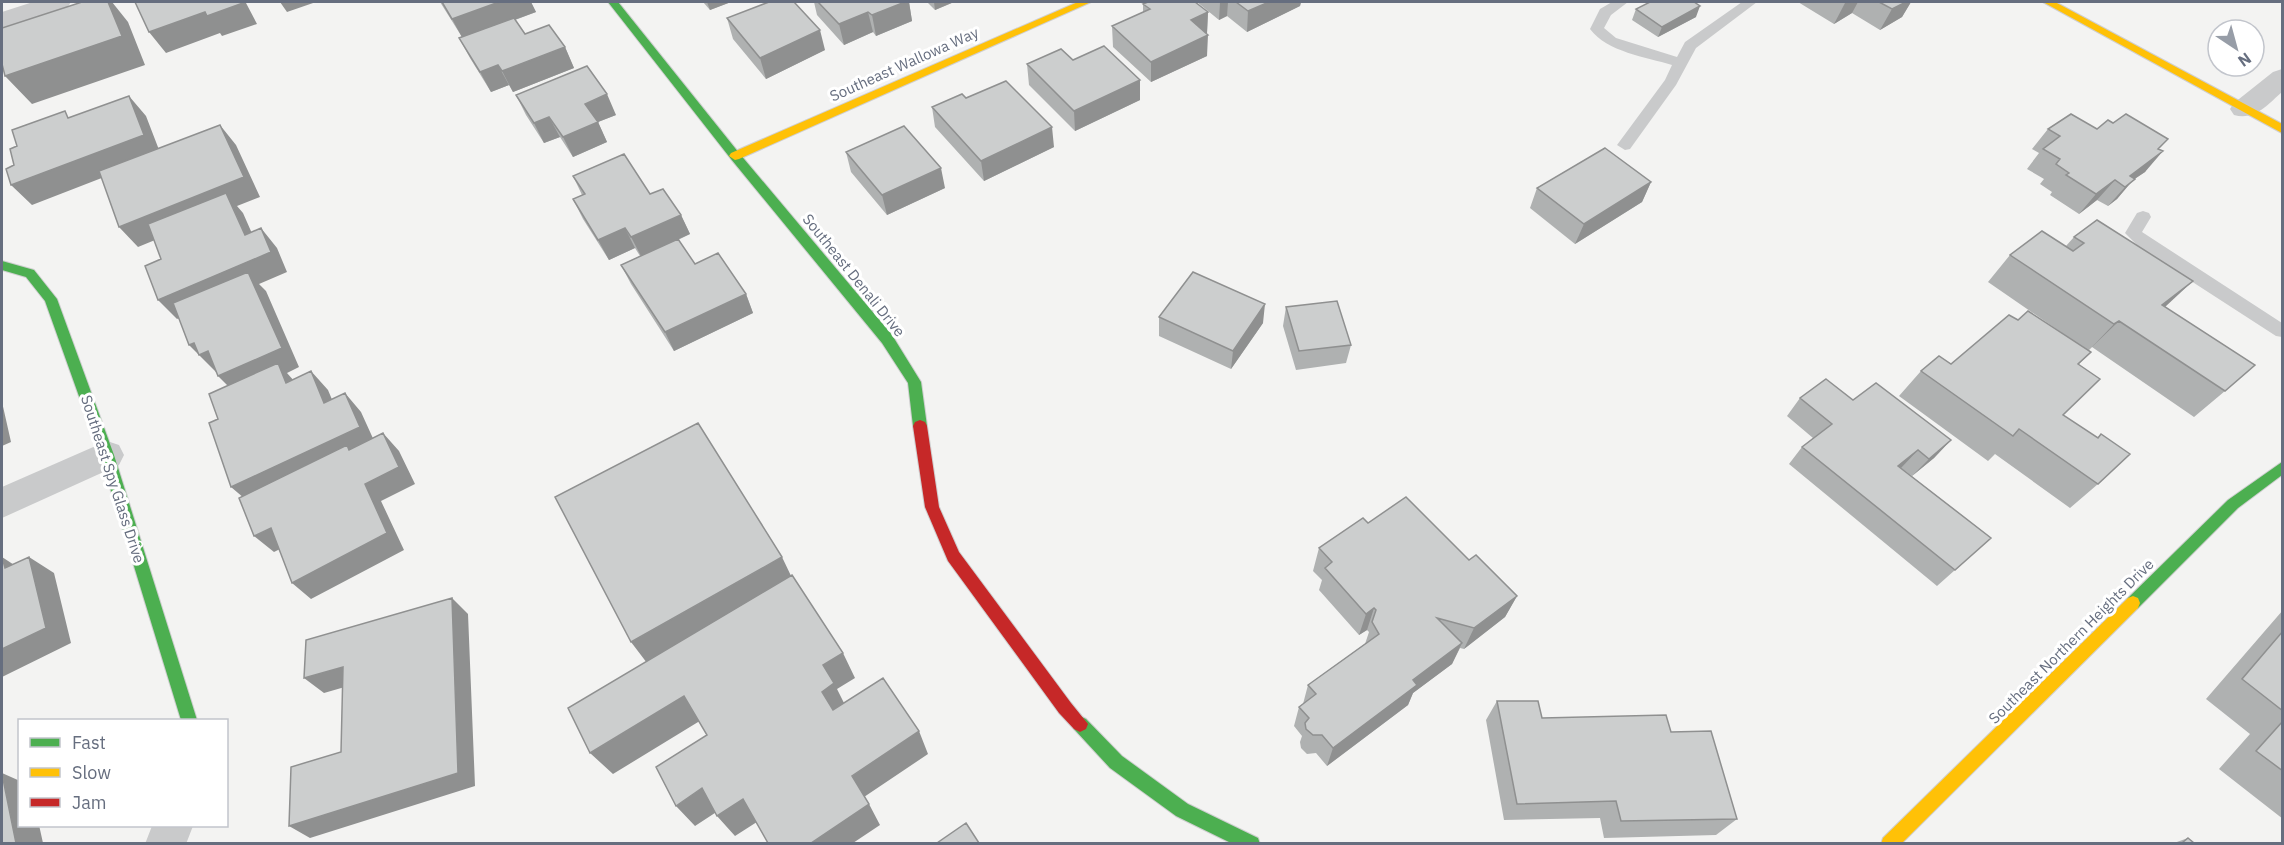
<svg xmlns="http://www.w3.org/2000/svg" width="2284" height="845" font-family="'IBM Plex Sans',sans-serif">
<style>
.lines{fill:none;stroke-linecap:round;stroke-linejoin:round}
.fast-casing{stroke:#cfcfd0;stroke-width:2}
.slow-casing{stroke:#cfcfd0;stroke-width:2}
.jam-casing{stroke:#cfcfd0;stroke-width:2}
.lane{fill:#c9cacb;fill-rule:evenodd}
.street{fill:#c9cacb;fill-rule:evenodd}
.fast{fill:#4caf50;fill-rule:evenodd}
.slow{fill:#ffc107;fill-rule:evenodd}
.jam{fill:#c62828;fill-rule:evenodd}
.wall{fill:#afb1b1}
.shaded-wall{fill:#8f9090}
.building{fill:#cccece;stroke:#8f9090;stroke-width:1.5}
.labels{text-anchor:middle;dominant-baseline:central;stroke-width:6;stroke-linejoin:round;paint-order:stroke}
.street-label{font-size:15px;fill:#666e7f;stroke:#fff}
</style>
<rect width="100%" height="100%" fill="#f3f3f2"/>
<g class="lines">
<!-- fast casing -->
<g class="fast-casing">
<path id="fast" d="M 608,2 L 618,2 L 739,153 L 892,335 L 921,382 L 927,426 L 925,430 L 915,430 L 913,426 L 908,383 L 882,343 L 731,159 Z
M 2,261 L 34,270 L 57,299 L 114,455 L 197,720 L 181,720 L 100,455 L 45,301 L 26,277 L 2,270 Z
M 2282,462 L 2282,475 L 2238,508 L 2138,608 L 2133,610 L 2128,608 L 2126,603 L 2128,598 L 2228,500 Z
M 1080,716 L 1086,719 L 1122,756 L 1188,804 L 1258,838 L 1260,844 L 1233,844 L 1176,816 L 1110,768 L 1074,729 L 1072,724 L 1074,719 Z"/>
</g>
<!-- slow casing -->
<g class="slow-casing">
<path id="slow" d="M 1078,2 L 1091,2 L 739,159 L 735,160 L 729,156 L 731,153 Z
M 2043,2 L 2055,2 L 2282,124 L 2282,133 Z
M 2133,596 L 2138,598 L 2140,603 L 2138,608 L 1901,844 L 1881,844 L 1883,838 L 2128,598 Z"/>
</g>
<!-- jam casing -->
<g class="jam-casing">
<path id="jam" d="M 920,420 L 925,422 L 927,426 L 939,507 L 959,552 L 1071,703 L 1088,724 L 1086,729 L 1080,732 L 1074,729 L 1059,713 L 948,561 L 925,507 L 913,426 L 915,422 Z"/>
</g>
<!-- lane -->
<path class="lane" d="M 1612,2 L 1628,2 L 1611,15 L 1604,28 L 1616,38 L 1677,57 L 1685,42 L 1742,2 L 1757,2 L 1696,48 L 1676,85 L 1630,149 L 1625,150 L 1617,145 L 1665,80 L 1672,65 C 1646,57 1607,52 1590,29 L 1600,9 Z
M 2143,211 L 2149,213 L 2151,217 L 2142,232 L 2282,323 L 2282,337 L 2276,336 L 2140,248 L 2125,233 L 2137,213 Z"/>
<!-- street -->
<path class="street" d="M 33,2 L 71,2 L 67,8 L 2,28 L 2,12 Z
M 2282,69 L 2282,92 C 2268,104 2255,121 2234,115 L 2230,109 L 2234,103 L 2273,72 Z
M 107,441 L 119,445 L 124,455 L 119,465 L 2,518 L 2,487 Z
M 152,826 L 193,826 L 186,844 L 145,844 Z"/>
<!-- fast -->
<use href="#fast" class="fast"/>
<!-- slow -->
<use href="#slow" class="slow"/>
<!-- jam -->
<use href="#jam" class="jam"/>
</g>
<!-- wall -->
<path class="wall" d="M 440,2 L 531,2 L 536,12 L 515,20 L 525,34 L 565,47 L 574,68 L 513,92 L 509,85 L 491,92 L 470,58 L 459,38 L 462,37 Z
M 703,2 L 731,2 L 710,10 Z
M 814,2 L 909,2 L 912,21 L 876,36 L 873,32 L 844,45 L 817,15 Z
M 927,2 L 954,2 L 935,10 Z
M 1197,2 L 1301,2 L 1300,6 L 1247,32 L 1227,16 L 1219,20 Z
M 1798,2 L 1911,2 L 1902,17 L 1880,30 L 1852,13 L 1834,24 Z
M 1143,4 L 1208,12 L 1207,33 L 1206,33 L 1207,56 L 1151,82 L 1113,47 L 1112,26 L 1143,12 Z
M 1636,9 L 1696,17 L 1658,37 L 1632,20 Z
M 727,18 L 825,50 L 766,79 L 733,39 Z
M 1073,60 L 1140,100 L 1075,131 L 1029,85 L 1027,64 Z
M 516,95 L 616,115 L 598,122 L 607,142 L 573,157 L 560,137 L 544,143 L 526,115 Z
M 966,98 L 1054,147 L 984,181 L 935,127 L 932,107 Z
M 2048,129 L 2097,129 L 2159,149 L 2145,172 L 2133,180 L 2117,199 L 2108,206 L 2097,200 L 2079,214 L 2050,195 L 2052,192 L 2040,184 L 2044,179 L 2027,169 L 2039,153 L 2032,149 Z
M 846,152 L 945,188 L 887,215 L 851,172 Z
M 573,176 L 650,194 L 681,215 L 690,234 L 678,240 L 695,264 L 746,294 L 753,313 L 674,351 L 631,284 L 621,265 L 640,256 L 635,248 L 609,260 L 583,219 L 573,199 L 582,195 Z
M 1651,182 L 1642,202 L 1575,244 L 1530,208 L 1537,188 Z
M 2097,220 L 2165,307 L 2225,391 L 2194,417 L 2092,347 L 2088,351 L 2091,352 L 2079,364 L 2063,415 L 2097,438 L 2101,434 L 2098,484 L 2070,508 L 1995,454 L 1988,461 L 1899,396 L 1921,371 L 1951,364 L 2018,320 L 2081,346 L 1988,282 L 2010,255 L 2066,246 L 2074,237 Z
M 1286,307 L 1351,345 L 1346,363 L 1296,370 L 1283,326 Z
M 1159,317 L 1263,323 L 1231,369 L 1159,336 Z
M 1800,398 L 1853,400 L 1951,440 L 1934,458 L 1912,476 L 1901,468 L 1991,538 L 1937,586 L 1789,464 L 1802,447 L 1813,438 L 1787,416 Z
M 1368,523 L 1469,560 L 1517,596 L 1505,617 L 1464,649 L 1460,648 L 1452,664 L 1413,693 L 1408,705 L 1327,766 L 1316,753 L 1307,754 L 1301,748 L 1300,742 L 1302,736 L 1294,726 L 1299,707 L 1303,704 L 1308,685 L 1365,644 L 1369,632 L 1367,630 L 1359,635 L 1319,590 L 1322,580 L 1313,571 L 1319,548 Z
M 2283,610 L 2283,819 L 2219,769 L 2250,734 L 2206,699 Z
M 1497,701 L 1542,718 L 1671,732 L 1737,819 L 1716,835 L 1604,838 L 1600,818 L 1504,820 L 1486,720 Z
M 2188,838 L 2194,843 L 2174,843 Z"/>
<!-- shaded-wall -->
<path class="shaded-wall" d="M 108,2 L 112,2 L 128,22 L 145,65 L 32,104 L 5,76 Z
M 242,2 L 249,2 L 246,3 L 257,24 L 222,36 L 220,33 L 166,53 L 149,32 L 205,12 Z
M 280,2 L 316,2 L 287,12 Z
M 499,2 L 531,2 L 536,12 L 463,39 L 452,19 Z
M 707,2 L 731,2 L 710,10 Z
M 905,2 L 909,2 L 912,21 L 876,36 L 872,15 Z
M 934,2 L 954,2 L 935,10 Z
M 1220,2 L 1228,2 L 1227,16 L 1219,20 Z
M 1269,2 L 1301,2 L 1300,6 L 1247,32 L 1248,11 Z
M 1848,2 L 1858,2 L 1852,13 L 1834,24 L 1845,3 Z
M 1906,2 L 1911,2 L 1902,17 L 1880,30 L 1892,9 Z
M 1700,6 L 1696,17 L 1658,37 L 1662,27 Z
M 868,12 L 873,32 L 844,45 L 839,24 Z
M 1208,12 L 1207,33 L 1190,41 L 1191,20 Z
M 820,30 L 825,50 L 766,79 L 760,58 Z
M 1208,35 L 1207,56 L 1151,82 L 1151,62 Z
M 565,47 L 574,68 L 513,92 L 502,71 Z
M 498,65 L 509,85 L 491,92 L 480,72 Z
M 1140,80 L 1140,100 L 1075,131 L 1074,111 Z
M 607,94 L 616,115 L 598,122 L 607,142 L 573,157 L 563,137 L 585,104 Z
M 129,96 L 146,116 L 161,155 L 32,205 L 11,185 Z
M 549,117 L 560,137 L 544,143 L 534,123 Z
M 220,125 L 236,145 L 260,197 L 237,206 L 243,213 L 261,254 L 245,235 L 233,208 L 138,247 L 119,227 Z
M 1052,127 L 1054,147 L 984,181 L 981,161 Z
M 2163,151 L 2145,172 L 2133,180 L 2117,199 L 2108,206 L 2125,187 L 2130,176 Z
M 941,168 L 945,188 L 887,215 L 882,195 Z
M 2115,180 L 2097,200 L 2079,214 L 2096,194 Z
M 1651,182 L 1642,202 L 1575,244 L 1584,224 Z
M 681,215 L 690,234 L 641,256 L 631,237 Z
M 261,228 L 277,248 L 287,272 L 259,284 L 266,291 L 299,367 L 287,373 L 295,382 L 237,395 L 218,376 L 255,286 L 177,319 L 158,300 Z
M 625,228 L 635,248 L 609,260 L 598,240 Z
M 2193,281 L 2165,307 L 2162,305 Z
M 746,294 L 753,313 L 674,351 L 665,332 Z
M 1265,304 L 1263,323 L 1231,369 L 1233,351 Z
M 2119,321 L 2092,347 L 2088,351 L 2114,324 Z
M 194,343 L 208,351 L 218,374 L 189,345 Z
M 311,371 L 328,390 L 341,421 L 324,403 Z
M 345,393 L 361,412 L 376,445 L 251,504 L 231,487 Z
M 2,402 L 11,442 L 2,446 Z
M 383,433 L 399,451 L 415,484 L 381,501 L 404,550 L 311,599 L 292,583 L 365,484 Z
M 1951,440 L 1934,458 L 1912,476 L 1929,459 Z
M 1918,450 L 1901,468 L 1882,483 L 1898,466 Z
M 271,528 L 290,544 L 274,552 L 254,536 Z
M 2,557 L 28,574 L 5,568 Z
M 29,557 L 54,573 L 71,643 L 2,677 L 2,649 Z
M 782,557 L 793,580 L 647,663 L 631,642 Z
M 1517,596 L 1505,617 L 1464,649 L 1474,628 Z
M 452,598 L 468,614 L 475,786 L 310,838 L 289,826 Z
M 1374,608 L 1367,630 L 1359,635 L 1366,614 Z
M 1462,643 L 1452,664 L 1413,693 L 1408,705 L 1327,766 L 1333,748 L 1413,680 Z
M 843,653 L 855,678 L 837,689 L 846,707 L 834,715 L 822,692 L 823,665 Z
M 343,667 L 362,682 L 324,693 L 304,678 Z
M 684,696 L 703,719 L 613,774 L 590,753 Z
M 919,731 L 928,754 L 864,797 L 852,776 Z
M 2,773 L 20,781 L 20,825 L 39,825 L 43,843 L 16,843 Z
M 702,788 L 721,809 L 695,826 L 676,806 Z
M 743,799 L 760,820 L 735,836 L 717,816 Z
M 869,804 L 880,825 L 853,843 L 811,843 Z"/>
<!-- building -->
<path class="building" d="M 82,2 L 108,2 L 122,36 L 5,76 L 2,64 L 2,28 Z
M 135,2 L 242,2 L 243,3 L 207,16 L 205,12 L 149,32 Z
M 442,2 L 499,2 L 452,19 Z
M 769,2 L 794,2 L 820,30 L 760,58 L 727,18 Z
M 818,2 L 905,2 L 872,15 L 868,12 L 839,24 Z
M 1148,2 L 1195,2 L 1208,12 L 1191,20 L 1208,35 L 1151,62 L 1112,26 L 1150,9 L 1143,4 Z
M 1236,2 L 1269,2 L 1248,11 Z
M 1650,2 L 1694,2 L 1700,6 L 1662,27 L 1636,9 Z
M 1879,2 L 1906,2 L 1892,9 Z
M 514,18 L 525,34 L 549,25 L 565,47 L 502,71 L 498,65 L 480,72 L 459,38 Z
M 1104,46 L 1140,80 L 1074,111 L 1027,64 L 1061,49 L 1073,60 Z
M 587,66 L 607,94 L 585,104 L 598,122 L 563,137 L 549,117 L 534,123 L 516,95 Z
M 1006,81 L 1052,127 L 981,161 L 932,107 L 962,94 L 966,98 Z
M 129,96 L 144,135 L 11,185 L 6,169 L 14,165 L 10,149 L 17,146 L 12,130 L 65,111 L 68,118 Z
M 2071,114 L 2097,129 L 2108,120 L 2113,123 L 2126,114 L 2168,139 L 2158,149 L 2163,151 L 2130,176 L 2135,179 L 2125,187 L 2115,180 L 2096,194 L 2066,175 L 2069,173 L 2056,164 L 2060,159 L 2043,149 L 2060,136 L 2048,129 Z
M 220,125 L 244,177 L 119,227 L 99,171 Z
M 904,126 L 941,168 L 882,195 L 846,152 Z
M 1605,148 L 1651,182 L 1584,224 L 1537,188 Z
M 624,154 L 650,194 L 663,189 L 681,215 L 631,237 L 625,228 L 598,240 L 573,199 L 585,194 L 573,176 Z
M 226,193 L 245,235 L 261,228 L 271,252 L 158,300 L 145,266 L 161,259 L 148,224 Z
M 2097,220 L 2193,281 L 2162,305 L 2255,365 L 2225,391 L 2119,321 L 2114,324 L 2010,255 L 2042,231 L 2073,251 L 2084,243 L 2074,237 Z
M 678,239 L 695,264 L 718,253 L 746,294 L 665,332 L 621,265 Z
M 248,272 L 282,348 L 218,376 L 208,351 L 199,355 L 194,343 L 189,345 L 173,303 Z
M 1193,272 L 1265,304 L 1233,351 L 1159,317 Z
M 1337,301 L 1351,345 L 1299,351 L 1286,307 Z
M 2028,311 L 2091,352 L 2078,364 L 2100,379 L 2063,415 L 2098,438 L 2101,434 L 2130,454 L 2098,484 L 2019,429 L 2013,436 L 1921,371 L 1939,356 L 1951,364 L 2009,315 L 2018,320 Z
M 278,363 L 286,383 L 311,371 L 324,403 L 345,393 L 360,427 L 231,487 L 209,423 L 218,419 L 209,394 Z
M 1826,379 L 1853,400 L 1876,383 L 1951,440 L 1929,459 L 1918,450 L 1898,466 L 1991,538 L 1955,570 L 1802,447 L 1832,424 L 1800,398 Z
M 698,423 L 782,557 L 631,642 L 555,497 Z
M 383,433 L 399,467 L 365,484 L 387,533 L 292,583 L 271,528 L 254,536 L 239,498 L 347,445 L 349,450 Z
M 1406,497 L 1469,560 L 1476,555 L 1517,596 L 1474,628 L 1437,618 L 1462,643 L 1413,680 L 1417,685 L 1333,748 L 1322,735 L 1313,735 L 1306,729 L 1305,723 L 1309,718 L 1299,707 L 1316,694 L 1308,685 L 1379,634 L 1372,622 L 1376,610 L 1374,608 L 1366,614 L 1325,568 L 1332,562 L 1319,548 L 1363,518 L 1368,523 Z
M 2,557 L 5,568 L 29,557 L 46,628 L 2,649 Z
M 792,575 L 843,653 L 823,665 L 834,683 L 822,692 L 833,710 L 883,678 L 919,731 L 852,776 L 869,804 L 811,843 L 768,843 L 743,799 L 717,816 L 702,788 L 676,806 L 656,767 L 707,735 L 684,696 L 590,753 L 568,708 Z
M 452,598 L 458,773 L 289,826 L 291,767 L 341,752 L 343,667 L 304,678 L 306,640 Z
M 2283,631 L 2283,711 L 2242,679 Z
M 1497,701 L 1538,701 L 1542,718 L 1666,715 L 1671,732 L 1711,731 L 1737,819 L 1621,821 L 1616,801 L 1517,804 Z
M 2283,721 L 2283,771 L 2256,751 Z
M 2,774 L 16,843 L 2,843 Z
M 966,823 L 979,843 L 937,843 Z
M 2188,838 L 2194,843 L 2182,843 Z"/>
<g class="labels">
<!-- street labels -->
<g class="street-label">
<text transform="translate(904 64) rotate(-24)">Southeast Wallowa Way</text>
<text transform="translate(854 275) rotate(51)">Southeast Denali Drive</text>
<text transform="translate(113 479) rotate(72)">Southeast Spy Glass Drive</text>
<text transform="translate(2071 641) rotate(-45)">Southeast Northern Heights Drive</text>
</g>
</g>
<!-- border -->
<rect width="2284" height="845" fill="none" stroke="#666e7f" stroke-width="6"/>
<!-- legend -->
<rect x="18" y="719" width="210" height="108" fill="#ffffff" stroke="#c2c5cc" stroke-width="1.5"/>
<rect x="30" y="738" width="30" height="9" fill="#4caf50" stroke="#c2c5cc" stroke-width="1.5"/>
<text x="72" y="749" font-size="18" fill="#666e7f">Fast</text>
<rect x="30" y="768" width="30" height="9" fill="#ffc107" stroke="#c2c5cc" stroke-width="1.5"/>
<text x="72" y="779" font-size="18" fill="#666e7f">Slow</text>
<rect x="30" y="798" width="30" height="9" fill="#c62828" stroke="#c2c5cc" stroke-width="1.5"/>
<text x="72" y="809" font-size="18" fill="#666e7f">Jam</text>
<!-- north arrow -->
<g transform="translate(2236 48) rotate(144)"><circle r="28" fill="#ffffff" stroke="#c2c5cc" stroke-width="1.5"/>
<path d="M0-4.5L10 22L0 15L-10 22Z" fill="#979da7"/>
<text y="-9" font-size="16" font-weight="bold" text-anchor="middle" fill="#666e7f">N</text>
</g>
</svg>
